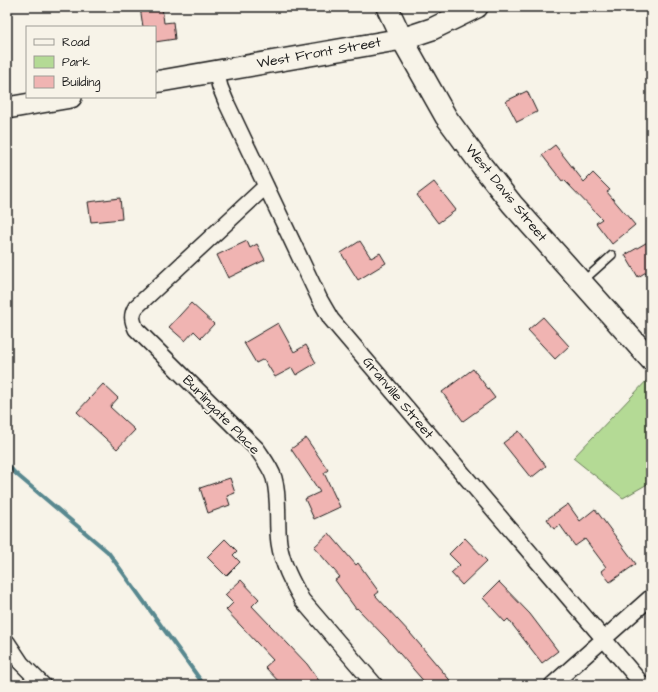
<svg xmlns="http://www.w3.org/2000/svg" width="658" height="692" font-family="'Architects Daughter',sans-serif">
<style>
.green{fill:#b4da95;stroke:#687b58}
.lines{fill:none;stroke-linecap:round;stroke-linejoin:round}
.stream{stroke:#58888f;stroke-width:4}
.building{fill:#f0b4b2;stroke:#1c1c1c}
.lane-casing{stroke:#1c1c1c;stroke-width:10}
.street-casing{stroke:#1c1c1c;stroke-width:18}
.secondary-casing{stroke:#1c1c1c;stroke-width:24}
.lane{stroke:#f7f3e8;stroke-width:7}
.street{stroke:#f7f3e8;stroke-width:15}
.secondary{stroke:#f7f3e8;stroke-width:21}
.labels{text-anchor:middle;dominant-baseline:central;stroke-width:3.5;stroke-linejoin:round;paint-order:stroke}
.street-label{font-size:14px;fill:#1c1c1c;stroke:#f7f3e8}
</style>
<rect width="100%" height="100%" fill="#f7f3e8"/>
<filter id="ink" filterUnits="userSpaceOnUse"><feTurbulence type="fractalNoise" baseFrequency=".025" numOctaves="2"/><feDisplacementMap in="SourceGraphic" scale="8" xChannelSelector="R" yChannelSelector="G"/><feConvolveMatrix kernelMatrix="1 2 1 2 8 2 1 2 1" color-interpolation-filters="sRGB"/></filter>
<g filter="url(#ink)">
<!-- green -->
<path class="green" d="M 651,376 L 651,482 L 623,498 L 573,458 Z"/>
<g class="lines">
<!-- stream -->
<path class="stream" d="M 7,464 L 15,473 L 108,552 L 204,685"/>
</g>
<!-- building -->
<path class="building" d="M 140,7 L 162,7 L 164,23 L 173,22 L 175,39 L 155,42 L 155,27 L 143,27 Z
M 527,91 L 537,112 L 517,122 L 506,101 Z
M 555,145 L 584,182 L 593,173 L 610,190 L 607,192 L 635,225 L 612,244 L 596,223 L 602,219 L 564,180 L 562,181 L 542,155 Z
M 434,182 L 456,210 L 438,223 L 417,195 Z
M 120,198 L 122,219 L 91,222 L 88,202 Z
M 651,240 L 651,269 L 638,277 L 625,255 Z
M 247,241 L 250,248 L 257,244 L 265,260 L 228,278 L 217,255 Z
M 360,241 L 371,258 L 380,253 L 386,263 L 358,280 L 341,253 Z
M 191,303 L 214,324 L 201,338 L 194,331 L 185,341 L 169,327 Z
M 543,317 L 569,346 L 555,359 L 528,330 Z
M 278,323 L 294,352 L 306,345 L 316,363 L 296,375 L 292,368 L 275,377 L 264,359 L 256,363 L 244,343 Z
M 473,369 L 495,398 L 463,421 L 442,392 Z
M 103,384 L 118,398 L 110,407 L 135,430 L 117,449 L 77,412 Z
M 519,431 L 546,466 L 531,478 L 503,443 Z
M 306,438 L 328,470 L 324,473 L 340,507 L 314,519 L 305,499 L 320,492 L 291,449 Z
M 230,478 L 235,493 L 227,496 L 230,505 L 208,513 L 200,488 Z
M 568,504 L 580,521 L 595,509 L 636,564 L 610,582 L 601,571 L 606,567 L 585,539 L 575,546 L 560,525 L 554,529 L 547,519 Z
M 329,533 L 356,565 L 358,563 L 379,592 L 375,595 L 410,633 L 454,685 L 427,685 L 386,638 L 357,608 L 356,609 L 335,580 L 340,577 L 314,547 Z
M 465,538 L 487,561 L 462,585 L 451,573 L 460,565 L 449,554 Z
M 225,539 L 237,551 L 233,555 L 240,562 L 226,576 L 207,557 Z
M 241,580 L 259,599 L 252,606 L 307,664 L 322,685 L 282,685 L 265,667 L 273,660 L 226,610 L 233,603 L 225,595 Z
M 499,582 L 530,614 L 558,651 L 542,663 L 508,619 L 505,622 L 483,598 Z"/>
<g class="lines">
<!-- lane casing -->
<g class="lane-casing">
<path id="lane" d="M 583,281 L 612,255"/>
</g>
<!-- street casing -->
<g class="street-casing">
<path id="street" d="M 216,71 L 220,87 L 227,104 L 320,300 L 331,319 L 643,685
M 266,186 L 136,307 C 131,315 132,320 136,329 L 257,449 C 263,458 271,468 274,478 C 280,499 276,522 279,543 C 282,564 292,582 302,600 L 375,685
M 7,642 L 21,663 L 43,685
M 552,685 L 651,597"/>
</g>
<!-- secondary casing -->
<g class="secondary-casing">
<path id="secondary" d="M 387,7 L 402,39 L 446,117 L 482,166 L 512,204 L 651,360
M 155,82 L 402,39 L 432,29 L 477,7
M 7,108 L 71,97"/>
</g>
<!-- lane -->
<use href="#lane" class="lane"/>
<!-- street -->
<use href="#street" class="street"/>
<!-- secondary -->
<use href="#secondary" class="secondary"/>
</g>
</g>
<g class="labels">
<!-- street labels -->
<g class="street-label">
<text transform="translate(319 53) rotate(-10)">West Front Street</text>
<text transform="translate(506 193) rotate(51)">West Davis Street</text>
<text transform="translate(398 398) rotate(50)">Granville Street</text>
<text transform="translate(221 415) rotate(46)">Burlingate Place</text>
</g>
</g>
<!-- margin -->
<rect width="658" height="692" fill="none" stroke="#f7f3e8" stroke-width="24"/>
<rect x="12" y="12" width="634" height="668" fill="none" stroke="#1c1c1c" stroke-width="1.5" filter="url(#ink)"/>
<!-- legend -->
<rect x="26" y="26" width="130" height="72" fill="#f7f3e8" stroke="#9f9d96"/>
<rect x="34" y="39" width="20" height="6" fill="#f7f3e8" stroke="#9f9d96"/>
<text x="62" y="46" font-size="12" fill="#1c1c1c">Road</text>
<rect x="34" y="56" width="20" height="12" fill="#b4da95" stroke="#9f9d96"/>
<text x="62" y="66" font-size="12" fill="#1c1c1c">Park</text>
<rect x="34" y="76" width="20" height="12" fill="#f0b4b2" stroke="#9f9d96"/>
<text x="62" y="86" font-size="12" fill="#1c1c1c">Building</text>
</svg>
